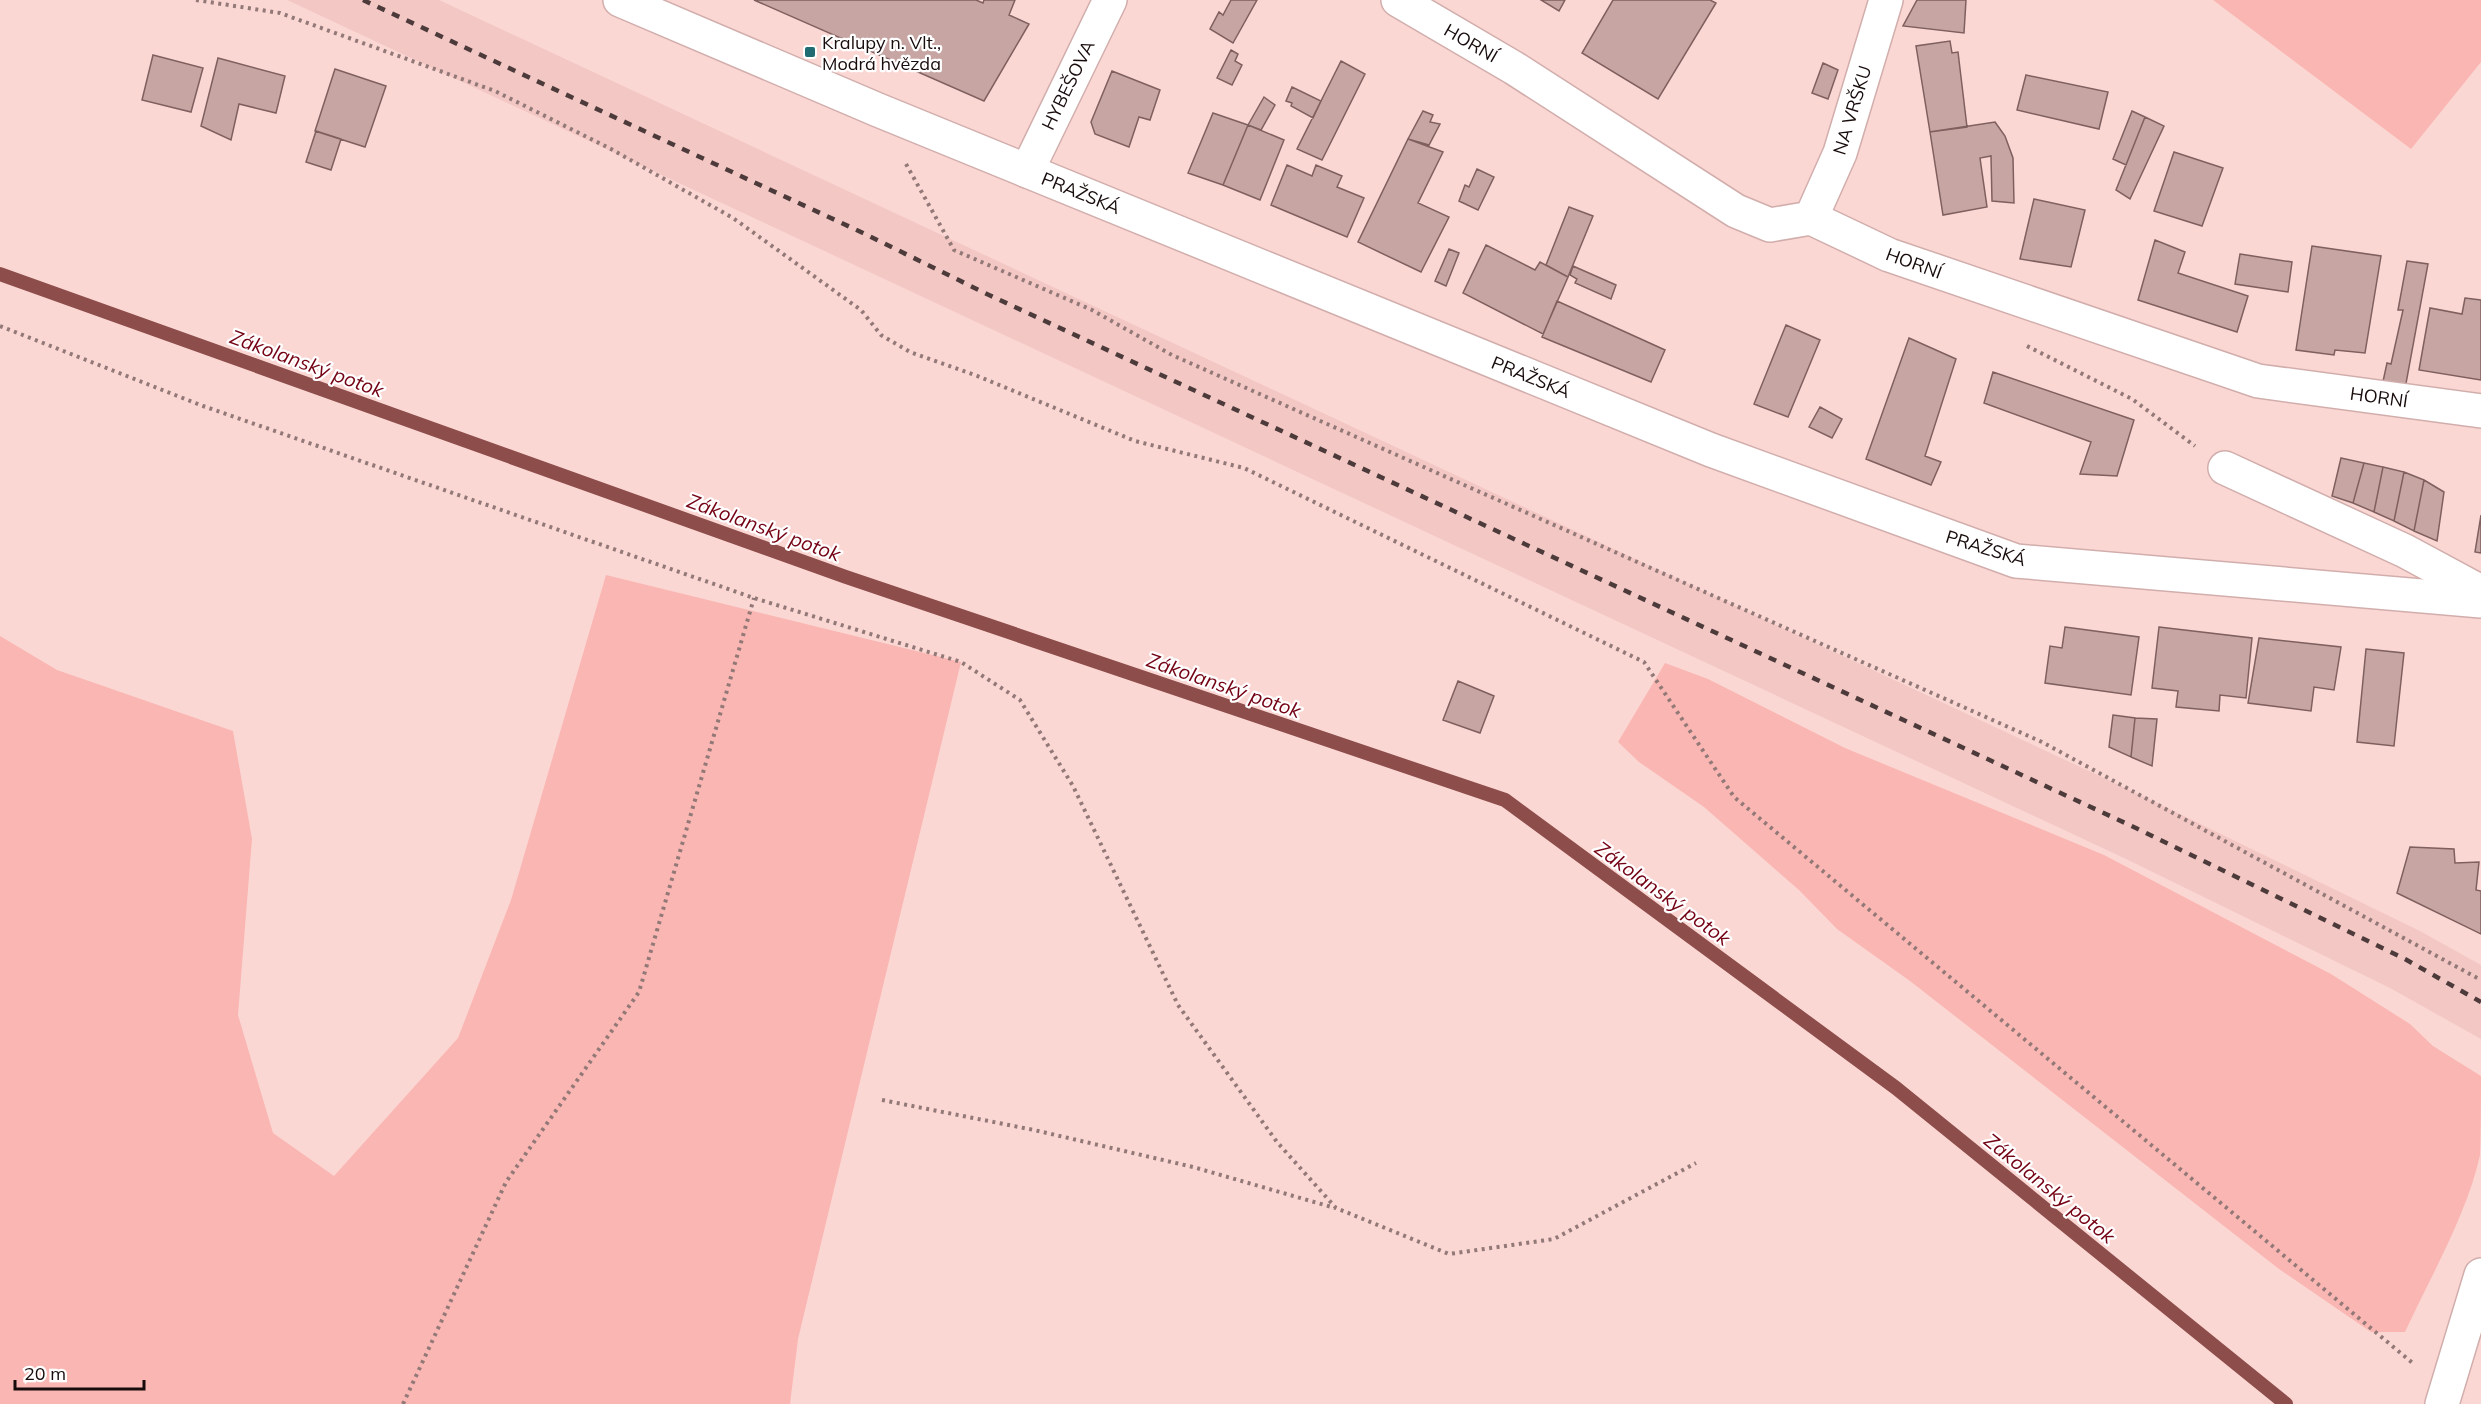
<svg xmlns="http://www.w3.org/2000/svg" width="2481" height="1404" font-family="Mulish,sans-serif">
<style>
.built{fill:#f3c7c4}
.green{fill:#fab6b2}
.lines{fill:none;stroke-linecap:round;stroke-linejoin:round}
.stream{stroke:#8d4d4b;stroke-width:14}
.building{fill:#c7a5a3;stroke:#7f605e;stroke-width:1.5}
.minor-casing{stroke:#d1aeac;stroke-width:36}
.major-casing{stroke:#d1aeac;stroke-width:36}
.path{stroke:#927977;stroke-width:4;stroke-dasharray:3 4.5;stroke-linecap:butt}
.minor{stroke:#fff;stroke-width:33}
.major{stroke:#fff;stroke-width:33}
.rail{stroke:#4c3b3a;stroke-width:4.5;stroke-dasharray:8 8;stroke-linecap:butt}
.poi-dot{fill:#206b71;stroke:#fff;stroke-width:2}
.labels{text-anchor:middle;dominant-baseline:central;stroke-width:4.5;stroke-linejoin:round;paint-order:stroke}
.poi-label{font-size:18px;fill:#170c0b;stroke:#fff;text-anchor:start}
.street-label{font-size:18px;fill:#170c0b;stroke:#fff}
.water-label{font-size:20px;font-style:italic;fill:#730013;stroke:#fff}
</style>
<rect width="100%" height="100%" fill="#fbd7d4"/>
<!-- built -->
<path class="built" d="M 287,0 L 439,0 L 2151,800 L 2420,931 L 2481,965 L 2481,1039 L 2390,988 L 2124,858 Z"/>
<!-- green -->
<path class="green" d="M 2213,0 L 2481,0 L 2481,62 L 2411,149 Z
M 606,575 L 961,662 L 798,1339 L 790,1404 L 0,1404 L 0,636 L 57,670 L 233,731 L 252,839 L 238,1015 L 273,1133 L 334,1176 L 458,1038 L 511,900 Z
M 1665,663 L 1708,679 L 1845,748 L 2104,855 L 2331,974 L 2410,1024 L 2433,1046 L 2481,1076 C 2481,1101 2481,1131 2480,1155 C 2468,1212 2430,1278 2405,1332 L 2371,1332 L 2279,1269 L 1910,981 L 1837,929 L 1799,890 L 1704,807 L 1639,762 L 1618,742 Z"/>
<g class="lines">
<!-- stream -->
<path class="stream" d="M 0,274 L 846,577 L 1505,800 L 1896,1088 L 2286,1404"/>
</g>
<!-- building -->
<path class="building" d="M 754,0 L 976,0 L 983,3 L 984,0 L 1015,0 L 1009,15 L 1029,24 L 984,101 Z
M 1231,0 L 1257,0 L 1233,43 L 1210,29 L 1219,12 L 1223,15 Z
M 1541,0 L 1565,0 L 1559,11 Z
M 1613,0 L 1710,0 L 1716,3 L 1658,99 L 1582,53 Z
M 1917,0 L 1966,0 L 1964,33 L 1903,26 Z
M 1950,41 L 1952,53 L 1958,52 L 1967,127 L 1930,132 L 1916,46 Z
M 1231,50 L 1238,54 L 1235,61 L 1242,65 L 1232,85 L 1217,78 Z
M 153,55 L 203,68 L 191,112 L 142,100 Z
M 218,58 L 285,76 L 276,113 L 239,104 L 231,140 L 201,126 Z
M 1341,61 L 1365,74 L 1322,160 L 1297,149 Z
M 1823,63 L 1838,70 L 1828,99 L 1812,93 Z
M 335,69 L 386,86 L 365,147 L 315,131 Z
M 1112,71 L 1160,90 L 1150,120 L 1139,117 L 1129,147 L 1095,134 L 1091,122 Z
M 2026,75 L 2108,92 L 2099,129 L 2017,110 Z
M 1292,87 L 1321,101 L 1313,118 L 1291,106 L 1292,103 L 1286,101 Z
M 1264,97 L 1275,105 L 1261,130 L 1248,125 Z
M 1423,111 L 1433,115 L 1430,122 L 1440,124 L 1429,145 L 1408,139 Z
M 2132,111 L 2145,117 L 2126,165 L 2113,159 Z
M 1213,113 L 1248,125 L 1223,185 L 1188,173 Z
M 2145,117 L 2164,126 L 2130,199 L 2116,190 Z
M 1995,122 L 2005,136 L 2013,158 L 2014,203 L 1992,201 L 1991,156 L 1980,158 L 1987,207 L 1943,215 L 1930,132 Z
M 1248,125 L 1284,140 L 1260,200 L 1223,185 Z
M 316,131 L 341,139 L 331,170 L 306,162 Z
M 1408,139 L 1443,152 L 1418,203 L 1449,217 L 1421,272 L 1358,242 Z
M 2174,152 L 2223,168 L 2202,226 L 2154,211 Z
M 1287,165 L 1312,176 L 1316,165 L 1342,176 L 1337,187 L 1364,198 L 1347,237 L 1271,205 Z
M 1477,169 L 1494,177 L 1478,210 L 1459,201 L 1465,185 L 1469,187 Z
M 2034,199 L 2085,210 L 2071,267 L 2020,259 Z
M 1569,207 L 1593,216 L 1568,277 L 1546,265 Z
M 2155,240 L 2185,252 L 2178,273 L 2248,296 L 2237,332 L 2138,300 Z
M 1486,245 L 1535,270 L 1540,262 L 1568,277 L 1543,334 L 1463,293 Z
M 2312,246 L 2381,256 L 2365,353 L 2335,350 L 2334,355 L 2296,350 Z
M 1449,249 L 1459,253 L 1446,286 L 1435,281 Z
M 2240,254 L 2292,262 L 2288,292 L 2235,284 Z
M 2407,261 L 2428,264 L 2405,389 L 2382,386 L 2387,363 L 2391,364 L 2403,310 L 2398,310 Z
M 1573,266 L 1616,285 L 1611,299 L 1575,283 L 1577,279 L 1570,275 Z
M 2465,298 L 2481,300 L 2481,380 L 2419,370 L 2430,308 L 2462,314 Z
M 1557,301 L 1665,350 L 1651,382 L 1542,337 Z
M 1786,325 L 1820,340 L 1788,417 L 1754,404 Z
M 1909,338 L 1956,359 L 1925,456 L 1941,462 L 1931,485 L 1866,459 Z
M 1993,372 L 2134,420 L 2117,476 L 2080,474 L 2091,442 L 1984,403 Z
M 1820,407 L 1842,419 L 1832,438 L 1809,427 Z
M 2341,458 L 2364,463 L 2353,503 L 2332,496 Z
M 2364,463 L 2383,467 L 2374,512 L 2353,503 Z
M 2383,467 L 2404,472 L 2394,521 L 2374,512 Z
M 2404,472 L 2424,480 L 2414,531 L 2394,521 Z
M 2424,480 L 2444,492 L 2437,541 L 2414,531 Z
M 2481,515 L 2481,553 L 2475,552 Z
M 2065,627 L 2139,637 L 2131,695 L 2045,683 L 2050,646 L 2062,648 Z
M 2159,627 L 2252,638 L 2246,698 L 2220,695 L 2219,711 L 2176,707 L 2178,691 L 2152,688 Z
M 2259,638 L 2341,647 L 2334,690 L 2314,687 L 2311,711 L 2248,703 Z
M 2366,649 L 2404,653 L 2394,746 L 2357,742 Z
M 1458,681 L 1494,696 L 1480,733 L 1443,720 Z
M 2113,715 L 2135,718 L 2131,757 L 2109,747 Z
M 2135,718 L 2157,719 L 2152,766 L 2131,757 Z
M 2410,847 L 2454,849 L 2455,863 L 2479,862 L 2476,890 L 2481,891 L 2481,934 L 2397,893 Z"/>
<g class="lines">
<!-- minor casing -->
<g class="minor-casing">
<path id="minor" d="M 1398,0 L 1514,68 L 1736,211 L 1770,225 L 1811,218 L 1889,255 L 2258,381 L 2481,411
M 1027,171 L 1110,0
M 1811,218 L 1840,153 L 1886,0
M 2225,468 L 2405,551 L 2481,592"/>
</g>
<!-- major casing -->
<g class="major-casing">
<path id="major" d="M 620,0 L 878,110 L 1711,450 L 2016,561 L 2481,601
M 2442,1404 L 2481,1275"/>
</g>
<!-- path -->
<path class="path" d="M 196,0 L 280,13 L 495,91 L 611,149 L 733,218 L 861,310 L 881,335 L 910,352 L 975,375 L 1135,441 L 1244,468 L 1644,662 L 1734,797 L 2415,1365
M 906,164 L 954,250 L 1092,310 L 1172,355 L 2042,742 L 2481,980
M 0,326 L 203,406 L 754,598 L 961,662 L 1020,700 L 1073,786 L 1178,1005 L 1277,1142 L 1336,1208 L 1449,1254 L 1554,1239 L 1696,1163
M 2027,346 L 2132,399 L 2195,446
M 882,1100 L 1034,1130 L 1193,1167 L 1335,1208
M 403,1404 L 506,1182 L 639,992 L 754,598"/>
<!-- minor -->
<use href="#minor" class="minor"/>
<!-- major -->
<use href="#major" class="major"/>
<!-- rail -->
<path class="rail" d="M 363,0 L 863,233 L 989,295 L 2138,829 L 2405,959 L 2481,1002"/>
</g>
<!-- markers -->
<rect class="poi-dot" x="804" y="46" width="12" height="12" rx="3"/>
<g class="labels">
<!-- poi labels -->
<g class="poi-label">
<text x="822" y="42">Kralupy n. Vlt.,<tspan x="822" dy="21">Modrá hvězda</tspan></text>
</g>
<!-- street labels -->
<g class="street-label">
<text transform="translate(1471 43) rotate(30)">HORNÍ</text>
<text transform="translate(1068 85) rotate(-64)">HYBEŠOVA</text>
<text transform="translate(1852 110) rotate(-73)">NA VRŠKU</text>
<text transform="translate(1081 193) rotate(22)">PRAŽSKÁ</text>
<text transform="translate(1914 263) rotate(20)">HORNÍ</text>
<text transform="translate(1531 377) rotate(22)">PRAŽSKÁ</text>
<text transform="translate(2379 397) rotate(8)">HORNÍ</text>
<text transform="translate(1986 548) rotate(17)">PRAŽSKÁ</text>
</g>
<!-- water labels -->
<g class="water-label">
<text transform="translate(307 363) rotate(20)">Zákolanský potok</text>
<text transform="translate(764 527) rotate(20)">Zákolanský potok</text>
<text transform="translate(1224 685) rotate(19)">Zákolanský potok</text>
<text transform="translate(1663 893) rotate(36)">Zákolanský potok</text>
<text transform="translate(2050 1188) rotate(39)">Zákolanský potok</text>
</g>
</g>
<!-- scale -->
<path d="M15 1380v9h129v-9" fill="none" stroke="#170c0b" stroke-width="3"/>
<text x="24" y="1380" font-size="18" fill="#170c0b" stroke="#ffffff" stroke-width="4.5" paint-order="stroke">20 m</text>
</svg>
